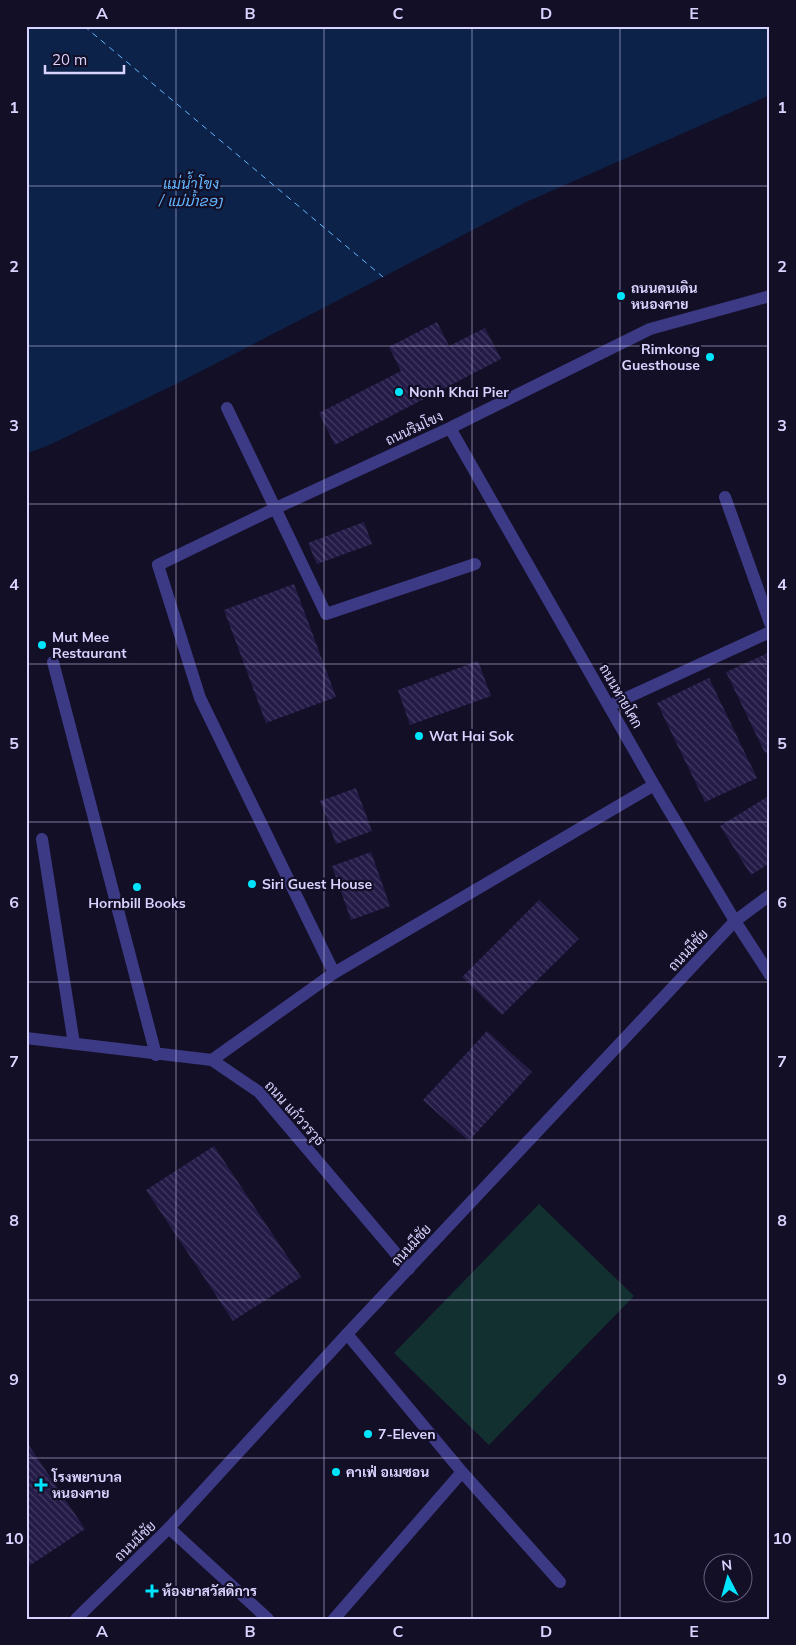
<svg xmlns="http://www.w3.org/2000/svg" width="796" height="1645" font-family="Mulish,'Noto Sans Lao',Sarabun,sans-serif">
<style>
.pitch{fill:#12302f}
.water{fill:#0c2248}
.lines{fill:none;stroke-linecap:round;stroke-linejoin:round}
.ferry{stroke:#62b6ff;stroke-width:1;stroke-dasharray:6 5;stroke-linecap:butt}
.building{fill:url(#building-back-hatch)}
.service{stroke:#3d3a85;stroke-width:12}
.minor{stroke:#3d3a85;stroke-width:12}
.tertiary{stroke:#3d3a85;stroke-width:12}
.grid{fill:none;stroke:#d9d4ff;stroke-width:1;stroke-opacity:0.55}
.poi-dot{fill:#00e5ff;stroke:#130f26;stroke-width:2}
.labels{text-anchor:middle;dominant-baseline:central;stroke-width:4.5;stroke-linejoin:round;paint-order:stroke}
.poi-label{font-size:14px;font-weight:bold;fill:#d9d4ff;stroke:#130f26;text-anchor:start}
.street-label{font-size:14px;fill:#d9d4ff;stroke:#130f26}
.water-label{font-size:15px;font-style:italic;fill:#62b6ff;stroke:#130f26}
.neatline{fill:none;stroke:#d9d4ff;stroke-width:2}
.grid-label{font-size:16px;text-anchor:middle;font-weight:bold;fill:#d9d4ff}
</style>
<defs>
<pattern id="building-back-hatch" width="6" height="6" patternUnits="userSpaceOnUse" patternTransform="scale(1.25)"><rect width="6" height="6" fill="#241b47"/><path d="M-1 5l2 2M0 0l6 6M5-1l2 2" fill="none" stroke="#433b63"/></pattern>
</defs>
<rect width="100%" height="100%" fill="#130f26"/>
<!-- pitch -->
<path class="pitch" d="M 539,1204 L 634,1296 L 489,1445 L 394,1353 Z"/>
<!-- water -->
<path class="water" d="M 26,26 L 770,26 L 770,95 L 526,202 L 383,277 L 176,384 L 47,446 L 26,454 Z"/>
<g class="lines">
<!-- ferry -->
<path class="ferry" d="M 84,26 L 383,277"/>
</g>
<!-- building -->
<path class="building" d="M 437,322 L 449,346 L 485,328 L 501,359 L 335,445 L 319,413 L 401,371 L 389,347 Z
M 364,522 L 372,544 L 317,564 L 308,543 Z
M 294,584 L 336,697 L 266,723 L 224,610 Z
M 770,652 L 770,751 L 765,753 L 726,672 Z
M 478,661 L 491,696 L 410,725 L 398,690 Z
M 709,678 L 757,778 L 705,802 L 657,703 Z
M 356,788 L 372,831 L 336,844 L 320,801 Z
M 770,795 L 770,863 L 751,875 L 720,826 Z
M 371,852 L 390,906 L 351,920 L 332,866 Z
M 539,900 L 579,939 L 502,1015 L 462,977 Z
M 487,1031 L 532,1072 L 469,1141 L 423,1100 Z
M 214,1146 L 301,1277 L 233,1321 L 146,1190 Z
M 26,1441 L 85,1529 L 26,1568 Z"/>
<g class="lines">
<!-- service -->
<path class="service" d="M 227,408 L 326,614 L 475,564
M 347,1334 L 462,1472 L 560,1582
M 334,1619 L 462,1472"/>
<!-- minor -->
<path class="minor" d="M 450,428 L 654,785 L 735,921 L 770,975
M 725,497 L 770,623
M 53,662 L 156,1055
M 609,706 L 770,632
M 42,839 L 74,1044
M 334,973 L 200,698 L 158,565 L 274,509 L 450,428 L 650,329 L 770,296
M 26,1038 L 212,1060 L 259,1092 L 409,1269
M 212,1060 L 334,973 L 654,785
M 169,1528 L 268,1619"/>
<!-- tertiary -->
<path class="tertiary" d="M 76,1619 L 169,1528 L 347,1334 L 735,921 L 770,895"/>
</g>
<!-- grid -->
<path class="grid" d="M 176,26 L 176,1619M 324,26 L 324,1619M 472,26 L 472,1619M 620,26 L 620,1619M 26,186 L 770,186M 26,346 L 770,346M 26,504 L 770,504M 26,664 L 770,664M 26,822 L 770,822M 26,982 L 770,982M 26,1140 L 770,1140M 26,1300 L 770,1300M 26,1458 L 770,1458"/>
<!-- markers -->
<g class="poi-dot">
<circle cx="621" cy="296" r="5"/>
<circle cx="710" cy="357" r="5"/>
<circle cx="399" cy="392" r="5"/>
<circle cx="42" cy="645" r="5"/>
<circle cx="419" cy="736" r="5"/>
<circle cx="252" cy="884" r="5"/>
<circle cx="137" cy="887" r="5"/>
<circle cx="368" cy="1434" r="5"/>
<circle cx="336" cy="1472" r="5"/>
<path d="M38.5 1477.5h5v5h5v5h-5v5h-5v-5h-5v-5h5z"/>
<path d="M149.5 1583.5h5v5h5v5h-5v5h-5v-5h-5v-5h5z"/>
</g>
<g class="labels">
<!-- poi labels -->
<g class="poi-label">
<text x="631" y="288">ถนนคนเดิน<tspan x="631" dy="16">หนองคาย</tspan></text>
<text x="700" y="349" text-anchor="end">Rimkong<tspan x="700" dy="16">Guesthouse</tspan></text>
<text x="409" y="392">Nonh Khai Pier</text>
<text x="52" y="637">Mut Mee<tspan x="52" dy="16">Restaurant</tspan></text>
<text x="429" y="736">Wat Hai Sok</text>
<text x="262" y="884">Siri Guest House</text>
<text x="137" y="903" text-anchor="middle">Hornbill Books</text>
<text x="378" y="1434">7-Eleven</text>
<text x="346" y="1472">คาเฟ่ อเมซอน</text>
<text x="52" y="1477">โรงพยาบาล<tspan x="52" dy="16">หนองคาย</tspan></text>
<text x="162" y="1591">ห้องยาสวัสดิการ</text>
</g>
<!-- street labels -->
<g class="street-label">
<text transform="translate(414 428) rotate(-25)">ถนนริมโขง</text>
<text transform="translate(621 696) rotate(60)">ถนนหายโศก</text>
<text transform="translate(688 950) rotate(-47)">ถนนมีชัย</text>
<text transform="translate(295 1113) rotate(48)">ถนน แก้ววรวุธ</text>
<text transform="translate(411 1245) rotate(-47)">ถนนมีชัย</text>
<text transform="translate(135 1541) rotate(-44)">ถนนมีชัย</text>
</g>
<!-- water labels -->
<g class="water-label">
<text x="191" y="183">แม่น้ำโขง<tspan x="191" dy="17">/ ແມ່ນ້ຳຂອງ</tspan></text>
</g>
</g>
<!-- border -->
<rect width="796" height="1645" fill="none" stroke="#130f26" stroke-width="55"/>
<!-- north arrow -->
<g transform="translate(728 1578) rotate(354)"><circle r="24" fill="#130f26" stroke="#625e7d"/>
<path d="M0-4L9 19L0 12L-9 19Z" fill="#00e5ff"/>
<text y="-8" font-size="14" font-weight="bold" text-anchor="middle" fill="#d9d4ff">N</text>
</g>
<!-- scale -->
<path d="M45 65v8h79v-8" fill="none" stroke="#d9d4ff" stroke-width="2.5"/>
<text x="52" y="65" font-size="15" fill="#d9d4ff" stroke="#130f26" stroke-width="4" paint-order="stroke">20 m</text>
<rect x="28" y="28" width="740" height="1590" class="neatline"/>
<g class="grid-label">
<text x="102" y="19">A</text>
<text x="250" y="19">B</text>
<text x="398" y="19">C</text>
<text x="546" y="19">D</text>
<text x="694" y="19">E</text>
<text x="14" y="113">1</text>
<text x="782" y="113">1</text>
<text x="14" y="272">2</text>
<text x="782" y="272">2</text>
<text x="14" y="431">3</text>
<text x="782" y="431">3</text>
<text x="14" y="590">4</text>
<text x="782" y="590">4</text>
<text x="14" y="749">5</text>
<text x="782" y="749">5</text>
<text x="14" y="908">6</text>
<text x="782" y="908">6</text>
<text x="14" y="1067">7</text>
<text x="782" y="1067">7</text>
<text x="14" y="1226">8</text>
<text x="782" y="1226">8</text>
<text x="14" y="1385">9</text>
<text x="782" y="1385">9</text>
<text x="14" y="1544">10</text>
<text x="782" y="1544">10</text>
<text x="102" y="1637">A</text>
<text x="250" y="1637">B</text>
<text x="398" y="1637">C</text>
<text x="546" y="1637">D</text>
<text x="694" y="1637">E</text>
</g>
</svg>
